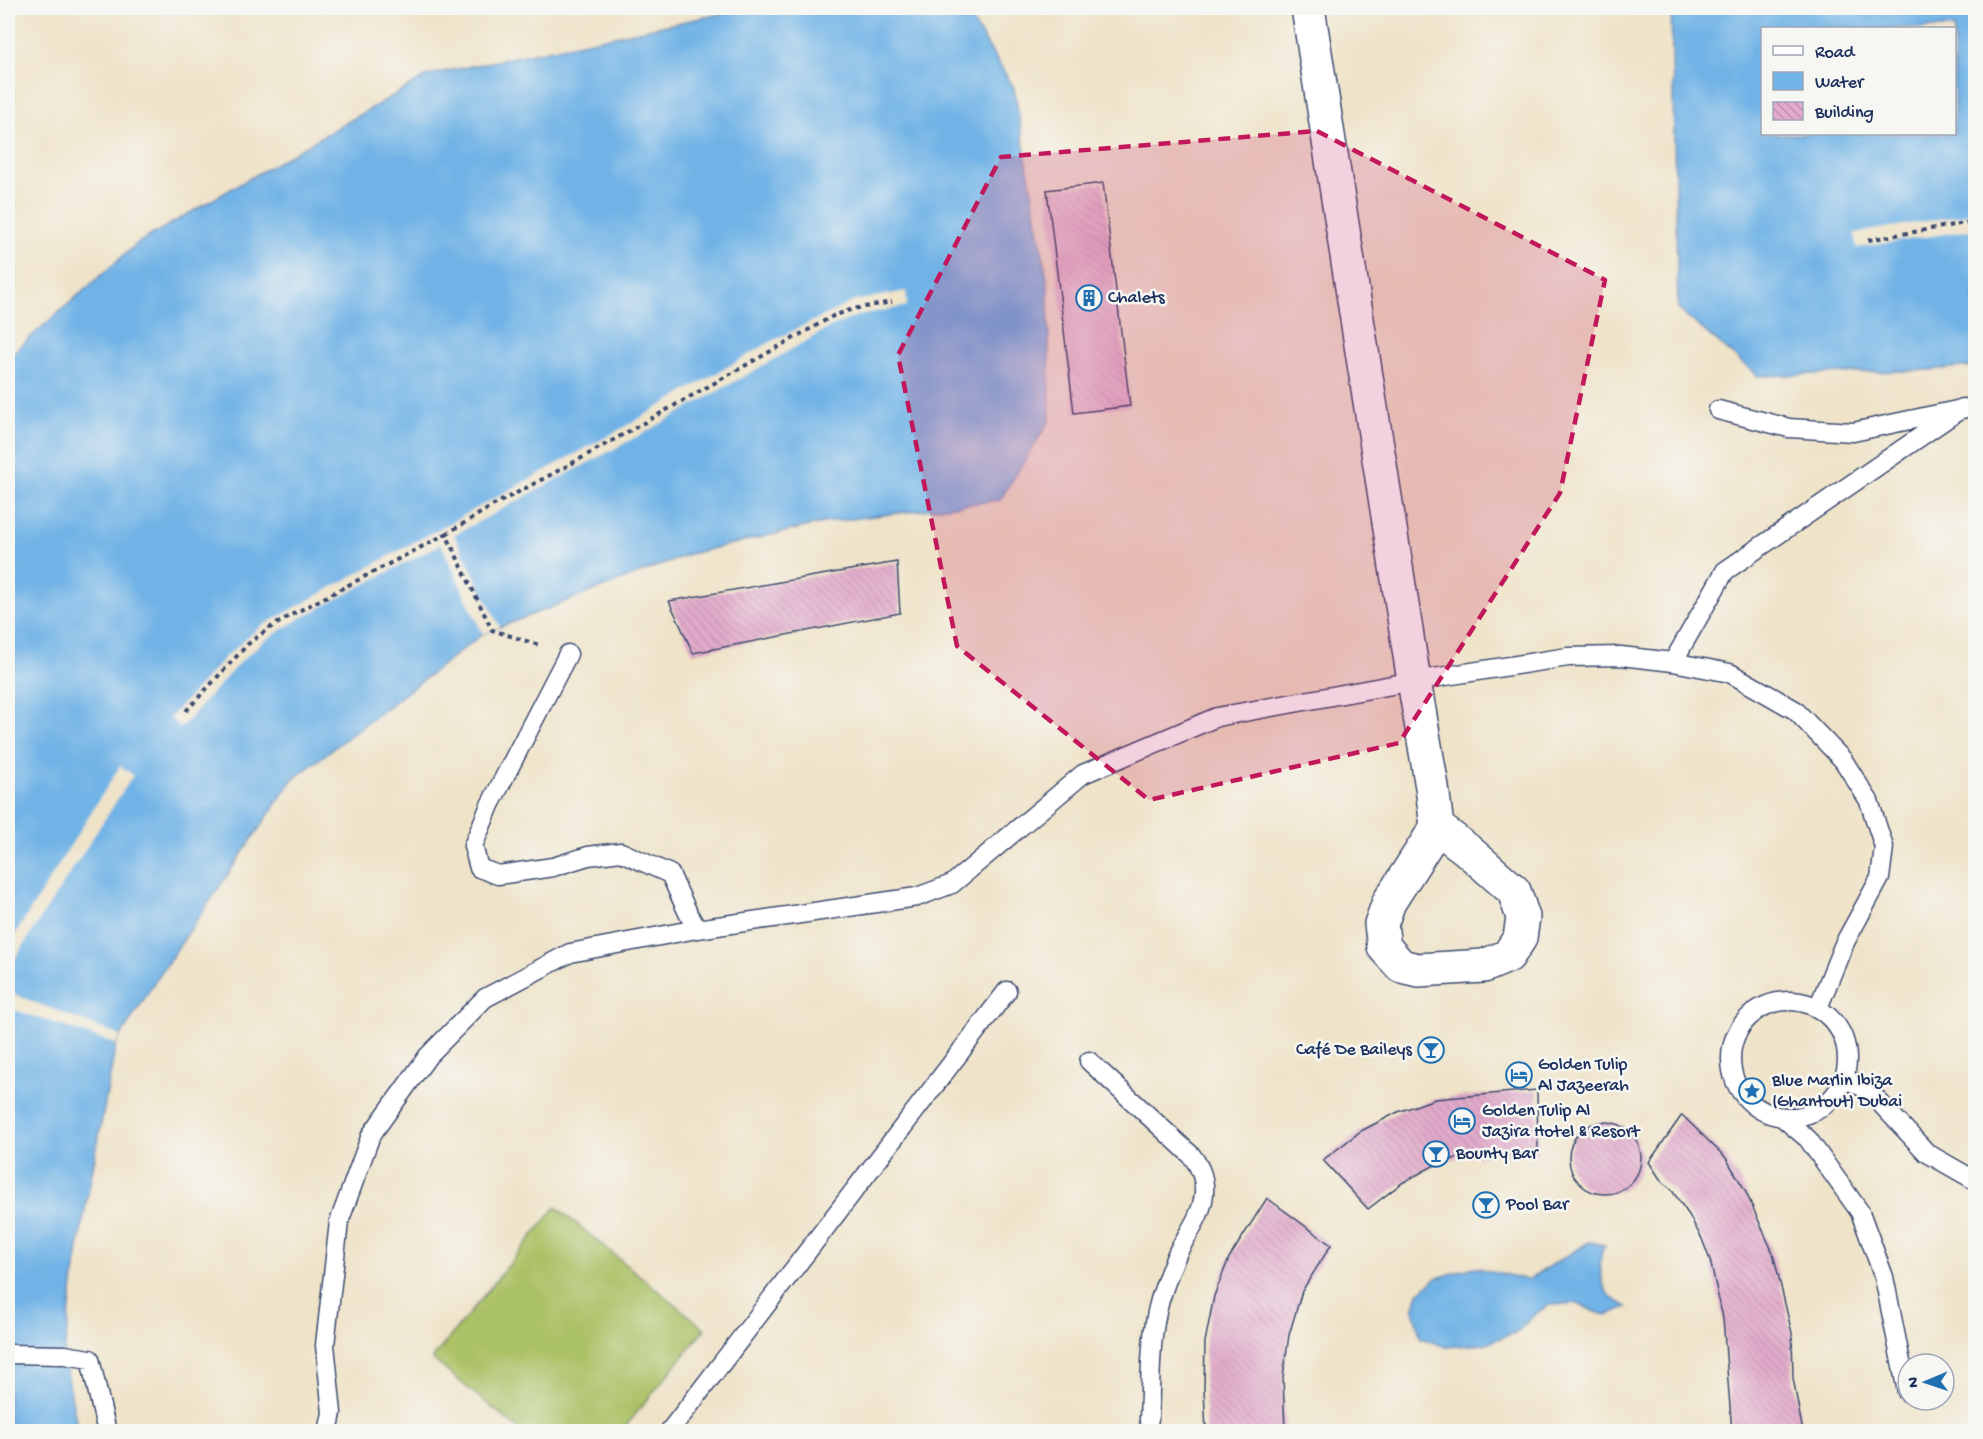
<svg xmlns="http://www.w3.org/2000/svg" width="1983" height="1439" font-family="'Gochi Hand',sans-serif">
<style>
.garden{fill:#abc165;stroke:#637862;stroke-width:1.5}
.water{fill:#71b3e6;stroke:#4671a2;stroke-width:1.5;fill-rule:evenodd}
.pier{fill:#efe3c8}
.building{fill:url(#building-back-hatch)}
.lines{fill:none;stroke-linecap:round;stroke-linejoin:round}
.lane-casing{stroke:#3b4a6e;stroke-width:21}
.street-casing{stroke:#3b4a6e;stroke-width:36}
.path{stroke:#3b4a6e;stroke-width:4;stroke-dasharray:4.5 4.5;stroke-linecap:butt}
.lane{stroke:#fff;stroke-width:18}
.street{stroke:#fff;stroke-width:33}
.marked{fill:#c2185b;fill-opacity:0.2;stroke:#c2185b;stroke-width:4.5;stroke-dasharray:12 8;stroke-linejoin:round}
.labels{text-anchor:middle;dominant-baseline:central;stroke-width:5;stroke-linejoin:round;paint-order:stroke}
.poi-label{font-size:18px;fill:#1b2f5e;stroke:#f6f6f2;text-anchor:start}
</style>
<defs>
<pattern id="building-back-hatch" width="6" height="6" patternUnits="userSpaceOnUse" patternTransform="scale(1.5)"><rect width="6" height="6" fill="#e2abca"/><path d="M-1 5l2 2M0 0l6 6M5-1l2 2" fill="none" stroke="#c193b0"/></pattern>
</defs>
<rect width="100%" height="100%" fill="#f6f6f2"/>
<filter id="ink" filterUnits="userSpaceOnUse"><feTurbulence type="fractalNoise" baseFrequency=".0167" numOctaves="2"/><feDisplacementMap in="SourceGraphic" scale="12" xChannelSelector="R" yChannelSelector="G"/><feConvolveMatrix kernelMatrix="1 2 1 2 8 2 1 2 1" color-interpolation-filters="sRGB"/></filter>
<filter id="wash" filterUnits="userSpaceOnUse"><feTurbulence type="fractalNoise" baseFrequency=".008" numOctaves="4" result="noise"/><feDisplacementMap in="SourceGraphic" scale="24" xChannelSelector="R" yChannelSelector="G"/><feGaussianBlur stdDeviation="1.35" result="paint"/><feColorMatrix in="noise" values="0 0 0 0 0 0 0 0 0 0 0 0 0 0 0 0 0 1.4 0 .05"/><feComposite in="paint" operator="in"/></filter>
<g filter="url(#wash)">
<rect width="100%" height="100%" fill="#efe3c8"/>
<!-- garden -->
<path class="garden" d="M 556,1207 L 705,1329 L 622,1431 L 521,1431 L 432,1359 Z"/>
<!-- water -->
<path class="water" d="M 748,8 L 891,8 L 973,22 L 1014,88 L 1048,285 L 1050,420 L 1000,500 L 827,522 L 689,554 L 500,627 L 483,634 L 292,780 L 152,986 L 116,1044 L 78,1247 L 65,1346 L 65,1363 L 78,1431 L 8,1431 L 8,357 L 139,242 L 429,75 Z
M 1671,8 L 1975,8 L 1975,366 L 1929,370 L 1758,376 L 1678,309 ZM 1762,28 L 1954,28 L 1954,134 L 1762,134 Z
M 1589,1242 L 1605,1245 C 1597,1256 1600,1286 1610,1296 C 1614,1301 1622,1303 1627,1307 L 1607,1315 L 1595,1312 L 1578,1303 L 1549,1305 L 1535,1314 L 1517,1332 L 1483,1344 L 1446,1347 L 1421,1338 L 1413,1310 L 1418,1293 L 1437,1278 L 1474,1267 L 1528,1280 Z"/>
<!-- pier -->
<path class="pier" d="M 1975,213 L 1975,229 L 1856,248 L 1855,233 Z
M 906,291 L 907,306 L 859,315 L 827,329 L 653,428 L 454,535 L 500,627 L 483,634 L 441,544 L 299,619 L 262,642 L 237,665 L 181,728 L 170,718 L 225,657 L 260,627 L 619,430 L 774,340 L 854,301 Z
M 120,766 L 133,775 L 8,969 L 8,946 Z
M 8,992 L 121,1036 L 116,1044 L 8,1008 Z"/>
<g id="blocks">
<!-- building -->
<path class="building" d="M 1103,183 L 1130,406 L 1074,413 L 1047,190 Z
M 897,562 L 900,613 L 693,653 L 669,601 Z
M 1537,1090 L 1538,1153 L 1462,1156 L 1433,1166 L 1402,1183 L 1368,1209 L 1323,1160 L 1361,1131 L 1398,1112 L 1435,1099 Z
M 1682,1115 L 1726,1158 L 1745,1190 L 1773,1253 L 1792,1333 L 1793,1378 L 1803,1432 L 1732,1432 L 1723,1318 L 1710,1260 L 1702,1239 L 1689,1215 L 1671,1189 L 1662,1182 L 1649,1162 Z
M1569 1158a36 36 0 1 1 72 0a36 36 0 1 1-72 0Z
M 1267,1198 L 1331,1245 L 1302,1291 L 1289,1335 L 1283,1377 L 1285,1432 L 1206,1432 L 1204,1389 L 1205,1342 L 1214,1296 L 1229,1258 Z"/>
</g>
</g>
<g filter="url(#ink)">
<use href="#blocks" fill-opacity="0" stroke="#3b4a6e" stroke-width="1.5"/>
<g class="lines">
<!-- lane casing -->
<g class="lane-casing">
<path id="lane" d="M 1718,410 L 1789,428 L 1853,432 L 1976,406
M 568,654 L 490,805 L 473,846 L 479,868 L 498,875 L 553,867 L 588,856 L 621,852 L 670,874 L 689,915 L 697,929
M 1673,662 L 1725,571 L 1962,408
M1731 1059a58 58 0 1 1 116 0a58 58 0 1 1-116 0Z
M 1089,1061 L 1191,1155 C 1200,1166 1205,1179 1204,1193 C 1203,1214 1187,1234 1178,1252 C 1171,1267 1165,1284 1160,1300 C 1149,1338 1151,1380 1149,1420
M 1844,1078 L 1868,1090 L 1927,1153 L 1976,1181
M 1782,1117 L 1808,1139 L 1860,1212 L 1884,1277 L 1907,1392
M 8,1354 L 65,1355 L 90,1359 L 107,1432
M 328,1432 L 332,1413 L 325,1345 L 339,1222 L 371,1135 L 428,1056 L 485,998 L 570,953 L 697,929 L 917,897 L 952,884 L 1083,774 L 1217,717 L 1414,681 L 1568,657 L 1621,656 L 1673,662 L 1730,673 L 1795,710 L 1843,760 L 1869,801 L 1884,847 L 1880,878 L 1844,944 L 1818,1008
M 669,1432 L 1007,991"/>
</g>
<!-- street casing -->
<g class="street-casing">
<path id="street" d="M 1308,8 L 1414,681 L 1432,787 L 1437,827 L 1389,902 L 1381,924 L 1384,947 L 1401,966 L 1418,970 L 1484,966 L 1508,956 L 1520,938 L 1523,917 L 1514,891 L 1466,849 L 1437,827"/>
</g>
<!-- path -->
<path class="path" d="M 1868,240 L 1976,221
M 446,534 L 494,505 L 569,465 L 833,316 L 853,309 L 892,302
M 186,711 L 248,644 L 268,629 L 293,614 L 446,534 L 492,630 L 542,646"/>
<!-- lane -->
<use href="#lane" class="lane"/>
<!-- street -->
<use href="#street" class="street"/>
</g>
</g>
<!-- marked area -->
<path class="marked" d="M 1317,131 L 1605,280 L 1560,493 L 1399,743 L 1149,800 L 957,646 L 898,355 L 1001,157 Z"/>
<!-- icons -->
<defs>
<g id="building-ring" transform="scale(1.35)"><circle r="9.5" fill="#f6f6f2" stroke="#1f6fb2" stroke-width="1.5"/><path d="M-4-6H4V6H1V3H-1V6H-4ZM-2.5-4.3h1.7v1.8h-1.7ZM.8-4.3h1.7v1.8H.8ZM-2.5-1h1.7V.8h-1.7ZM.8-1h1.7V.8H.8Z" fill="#1f6fb2"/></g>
<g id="bar-ring" transform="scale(1.35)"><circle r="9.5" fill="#f6f6f2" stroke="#1f6fb2" stroke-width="1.5"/><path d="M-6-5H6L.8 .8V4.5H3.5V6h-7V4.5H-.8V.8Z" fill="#1f6fb2"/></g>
<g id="hotel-ring" transform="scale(1.35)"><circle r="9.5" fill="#f6f6f2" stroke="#1f6fb2" stroke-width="1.5"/><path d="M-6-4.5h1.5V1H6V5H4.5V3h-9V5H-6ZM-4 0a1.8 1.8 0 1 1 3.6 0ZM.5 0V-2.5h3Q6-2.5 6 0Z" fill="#1f6fb2"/></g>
<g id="sight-ring" transform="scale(1.35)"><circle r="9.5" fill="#f6f6f2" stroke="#1f6fb2" stroke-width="1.5"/><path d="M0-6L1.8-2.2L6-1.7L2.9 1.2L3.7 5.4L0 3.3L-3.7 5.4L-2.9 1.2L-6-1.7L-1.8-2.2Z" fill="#1f6fb2"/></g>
</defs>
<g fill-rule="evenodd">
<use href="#building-ring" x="1089" y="298"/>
<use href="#bar-ring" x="1431" y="1050"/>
<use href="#hotel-ring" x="1519" y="1075"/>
<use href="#sight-ring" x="1752" y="1091"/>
<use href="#hotel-ring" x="1462" y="1121"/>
<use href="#bar-ring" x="1436" y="1154"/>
<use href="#bar-ring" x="1486" y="1205"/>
</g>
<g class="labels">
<!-- poi labels -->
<g class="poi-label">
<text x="1108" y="298">Chalets</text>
<text x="1412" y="1050" text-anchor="end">Café De Baileys</text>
<text x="1538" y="1065">Golden Tulip<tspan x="1538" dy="21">Al Jazeerah</tspan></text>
<text x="1772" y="1081">Blue Marlin Ibiza<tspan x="1772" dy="21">(Ghantout) Dubai</tspan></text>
<text x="1482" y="1111">Golden Tulip Al<tspan x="1482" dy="21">Jazira Hotel &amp; Resort</tspan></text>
<text x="1456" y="1154">Bounty Bar</text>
<text x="1506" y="1205">Pool Bar</text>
</g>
</g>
<!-- margin -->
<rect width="1983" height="1439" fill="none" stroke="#f6f6f2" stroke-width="30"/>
<!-- legend -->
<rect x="1761" y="27" width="195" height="108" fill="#f6f6f2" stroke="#9ea6b7" stroke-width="1.5"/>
<rect x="1773" y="46" width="30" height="9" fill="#ffffff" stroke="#9ea6b7" stroke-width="1.5"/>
<text x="1815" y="57" font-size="18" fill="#1b2f5e">Road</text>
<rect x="1773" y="72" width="30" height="18" fill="#71b3e6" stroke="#9ea6b7" stroke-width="1.5"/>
<text x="1815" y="87" font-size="18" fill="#1b2f5e">Water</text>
<rect x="1773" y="102" width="30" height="18" fill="url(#building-back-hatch)" stroke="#9ea6b7" stroke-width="1.5"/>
<text x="1815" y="117" font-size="18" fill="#1b2f5e">Building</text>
<!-- north arrow -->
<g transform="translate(1926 1382) rotate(268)"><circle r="28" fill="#f6f6f2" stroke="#9ea6b7" stroke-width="1.5"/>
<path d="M0-4.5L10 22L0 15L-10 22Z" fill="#1f6fb2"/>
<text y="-9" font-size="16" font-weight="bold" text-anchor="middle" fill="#1b2f5e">N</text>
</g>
</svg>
